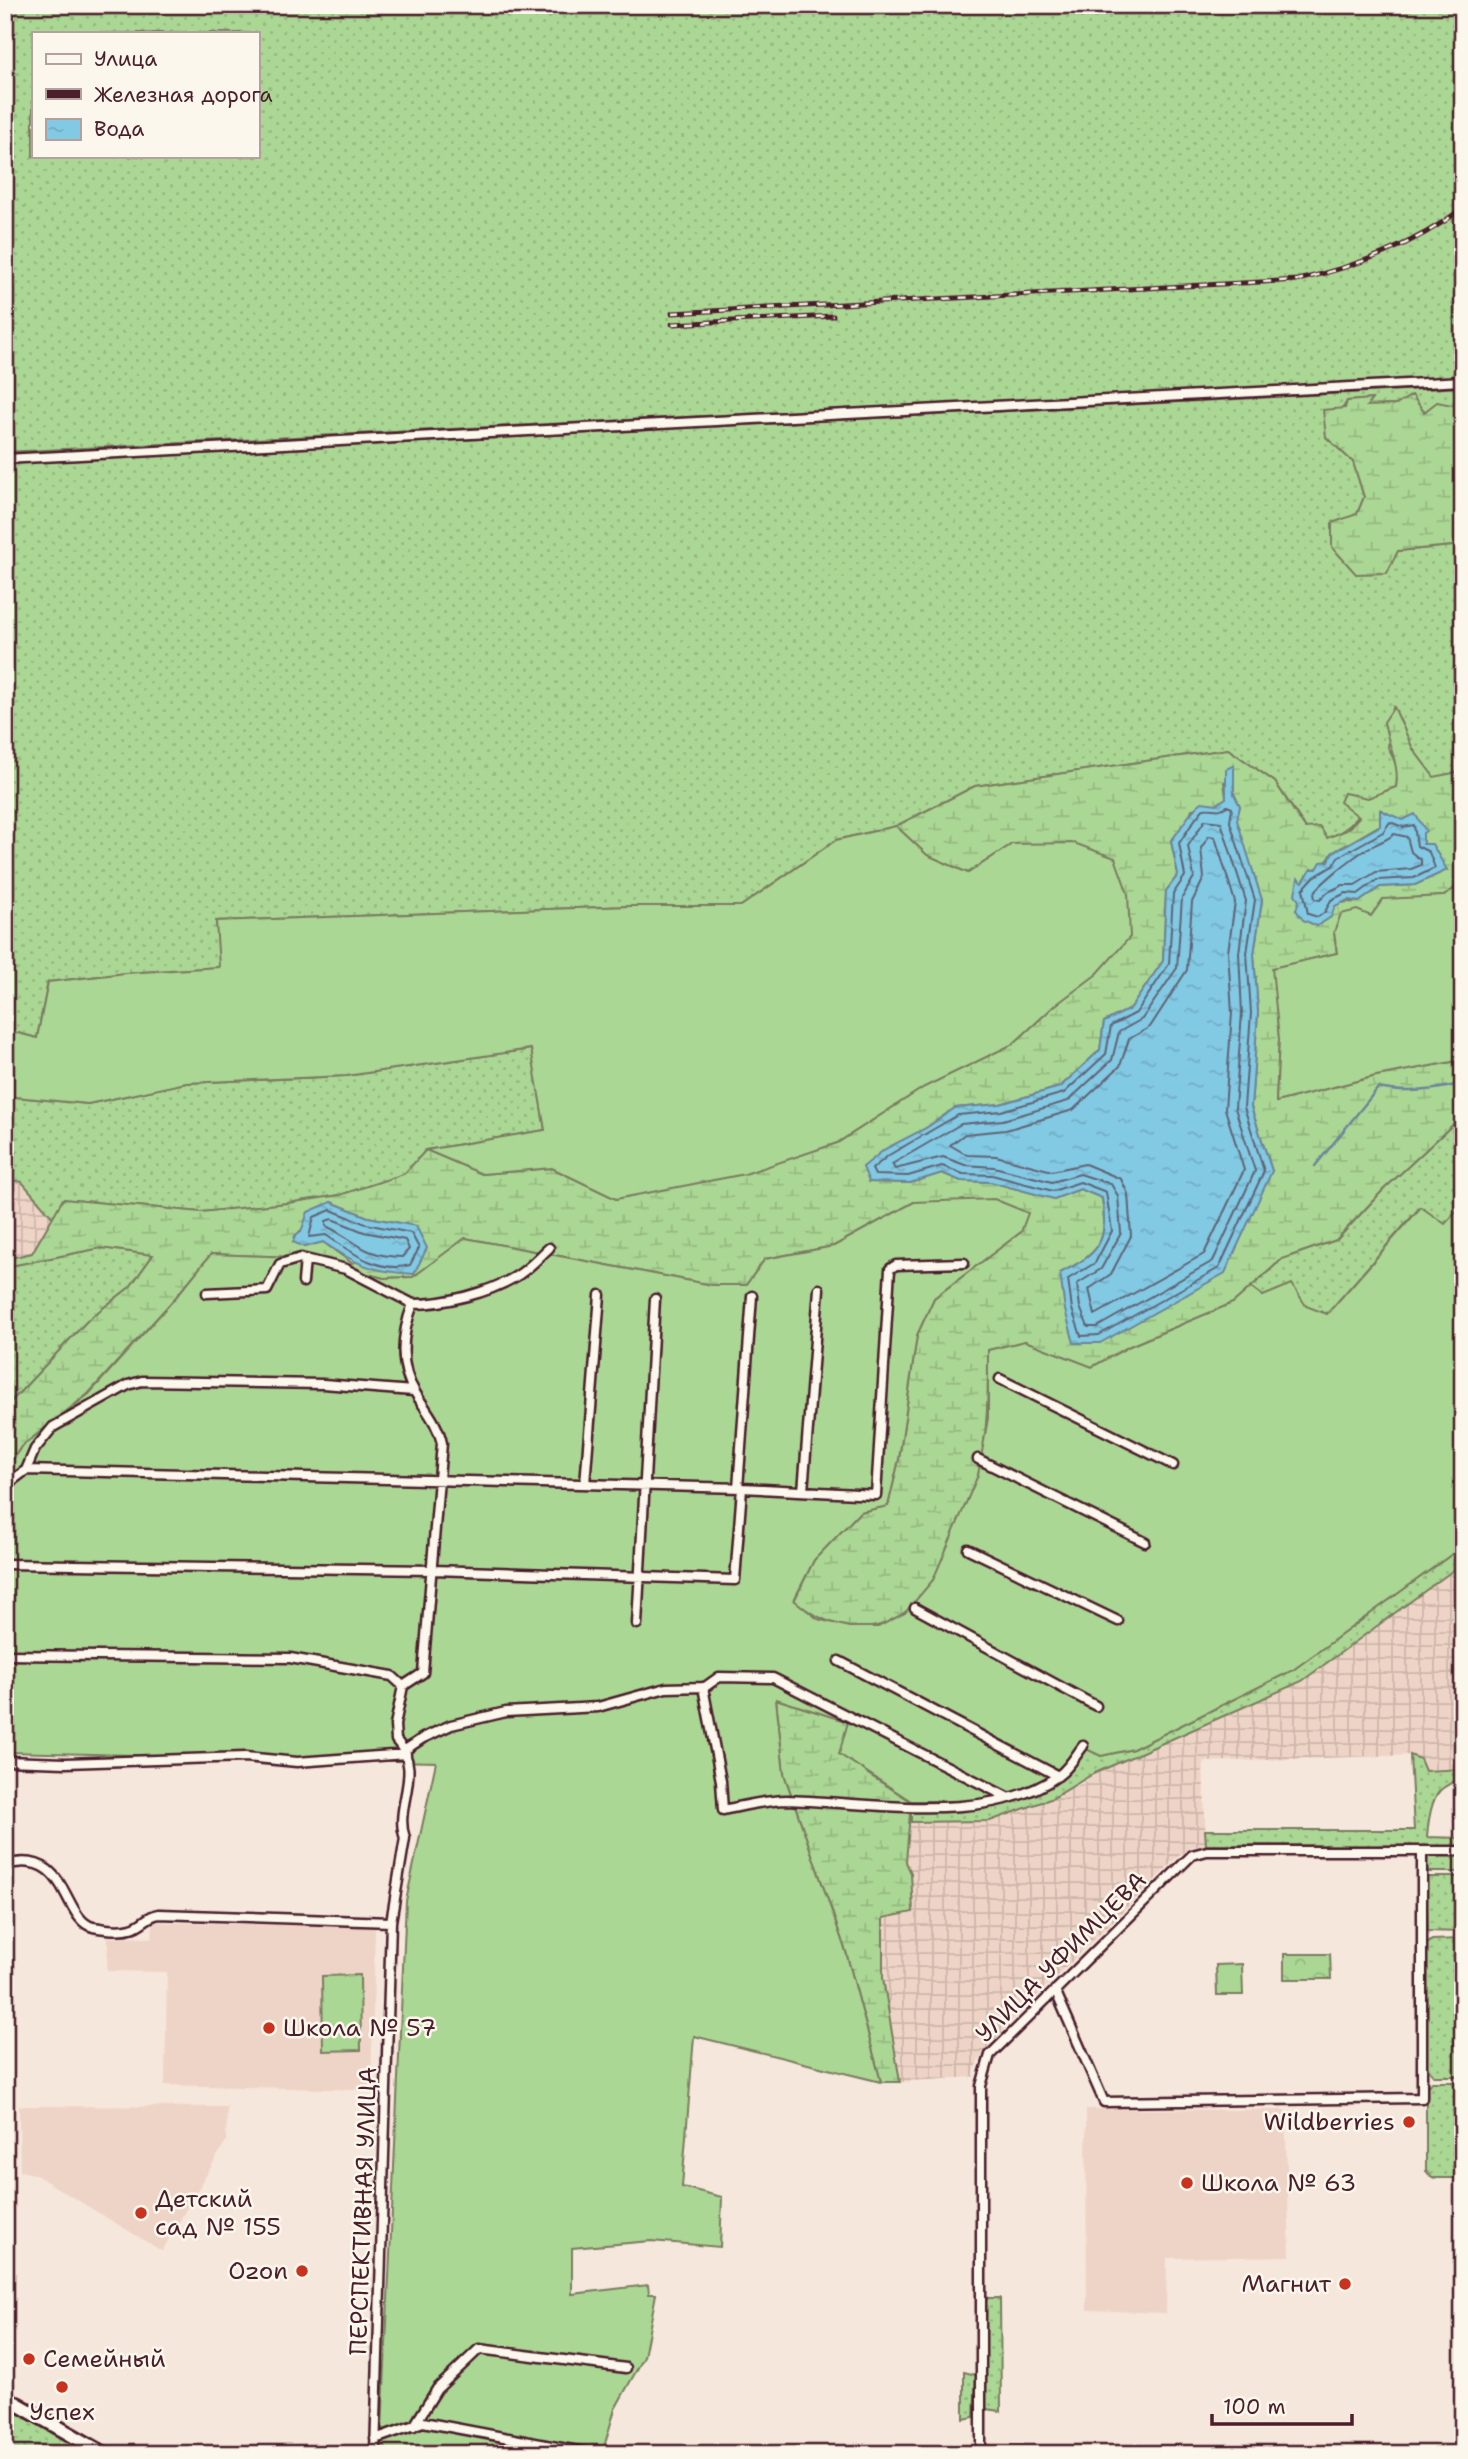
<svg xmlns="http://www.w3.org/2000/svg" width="1468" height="2459" font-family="'Shantell Sans',sans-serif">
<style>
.built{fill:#eed4c6}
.industrial{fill:url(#industrial-grid)}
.grass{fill:url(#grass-dots);stroke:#7a7b60;stroke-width:2;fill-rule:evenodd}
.forest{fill:url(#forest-crowns);stroke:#7a7b60;stroke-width:2}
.wetland{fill:url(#wetland-marsh);stroke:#7a7b60;stroke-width:2;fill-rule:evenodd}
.garden{fill:#abd794;stroke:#7a7b60;stroke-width:2}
.water{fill:url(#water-ripples);stroke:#6c8599;stroke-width:2}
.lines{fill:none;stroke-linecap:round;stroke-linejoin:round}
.shore{stroke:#606375;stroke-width:2}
.stream{stroke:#6c8599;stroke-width:2.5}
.street-casing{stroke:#4a1f2b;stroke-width:13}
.secondary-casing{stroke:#4a1f2b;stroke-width:18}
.street{stroke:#fbf7ec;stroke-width:8}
.secondary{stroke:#fbf7ec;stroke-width:12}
.rail-casing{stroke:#4a1f2b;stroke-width:5}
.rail{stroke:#fbf7ec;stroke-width:2.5;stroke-dasharray:8;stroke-linecap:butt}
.poi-dot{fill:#c8321e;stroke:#fbf7ec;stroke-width:2.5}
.labels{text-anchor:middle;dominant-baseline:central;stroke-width:5;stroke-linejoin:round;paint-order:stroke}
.street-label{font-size:24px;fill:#4a1f2b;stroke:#fbf7ec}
.poi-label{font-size:24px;fill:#4a1f2b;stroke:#fbf7ec;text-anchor:start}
</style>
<defs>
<pattern id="industrial-grid" width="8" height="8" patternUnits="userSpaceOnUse" patternTransform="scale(1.75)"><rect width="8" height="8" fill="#eed4c6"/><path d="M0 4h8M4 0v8" fill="none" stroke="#ceb6aa"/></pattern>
<pattern id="grass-dots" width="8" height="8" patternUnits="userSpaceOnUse" patternTransform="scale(1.75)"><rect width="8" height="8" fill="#abd794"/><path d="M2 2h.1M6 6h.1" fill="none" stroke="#95b880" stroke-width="1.8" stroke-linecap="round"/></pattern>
<pattern id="forest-crowns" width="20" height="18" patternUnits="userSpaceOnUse" patternTransform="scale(1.75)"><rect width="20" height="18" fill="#abd794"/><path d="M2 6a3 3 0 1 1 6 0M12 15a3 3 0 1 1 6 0" fill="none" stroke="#95b880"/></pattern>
<pattern id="wetland-marsh" width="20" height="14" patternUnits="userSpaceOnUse" patternTransform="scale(1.75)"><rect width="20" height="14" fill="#abd794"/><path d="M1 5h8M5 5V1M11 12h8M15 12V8" fill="none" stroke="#95b880"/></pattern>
<pattern id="water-ripples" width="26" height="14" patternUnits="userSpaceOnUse" patternTransform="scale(1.75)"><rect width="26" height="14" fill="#82c9e3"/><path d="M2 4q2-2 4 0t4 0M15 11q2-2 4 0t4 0" fill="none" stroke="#72acc3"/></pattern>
</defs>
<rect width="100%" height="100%" fill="#f5e7db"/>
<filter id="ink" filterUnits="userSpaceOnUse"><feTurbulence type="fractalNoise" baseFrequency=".0143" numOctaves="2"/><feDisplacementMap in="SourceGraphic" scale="14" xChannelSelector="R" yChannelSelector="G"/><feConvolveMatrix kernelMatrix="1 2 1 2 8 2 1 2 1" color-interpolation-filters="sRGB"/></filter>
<g filter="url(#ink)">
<!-- built -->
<path class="built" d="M 153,1922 L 375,1927 L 371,2090 L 165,2085 L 167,1972 L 107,1971 L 108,1937 L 152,1938 Z
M 19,2106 L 227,2107 L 226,2141 L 162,2251 L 34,2174 L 20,2171 Z
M 1086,2109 L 1285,2110 L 1290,2256 L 1167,2258 L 1166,2313 L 1087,2310 Z"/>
<!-- industrial -->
<path class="industrial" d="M 5,1179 L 22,1182 L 53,1218 L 32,1253 L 5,1259 Z
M 1463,1563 L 1463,1769 L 1424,1771 L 1414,1755 L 1203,1762 L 1206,1845 L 1192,1847 L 1180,1855 L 1011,2021 L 978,2061 L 973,2077 L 900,2082 L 883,1978 L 883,1918 L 913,1912 L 911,1873 L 906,1862 L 906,1836 L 911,1822 L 990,1821 L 1081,1784 L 1093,1774 L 1302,1681 Z"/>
<!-- grass -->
<path class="grass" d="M 5,5 L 1463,5 L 1463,377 L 5,452 ZM 33,33 L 257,33 L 257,156 L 33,156 Z
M 1463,387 L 1463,407 L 1424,412 L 1412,395 L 1396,405 L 1366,406 L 1371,400 L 1347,401 L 1326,437 L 1353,462 L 1364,497 L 1357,514 L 1398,551 L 1463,545 L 1463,771 L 1434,778 L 1413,749 L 1393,708 L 1388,747 L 1399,771 L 1396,787 L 1368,798 C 1358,820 1349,829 1327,839 L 1306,828 L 1275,782 L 1228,749 L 975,786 L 896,826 L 836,840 L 741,906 L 631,906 L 216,921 L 220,967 L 126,973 L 48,982 L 37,1038 L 10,1031 L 5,1052 L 5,464 Z
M 532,1049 L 545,1130 L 426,1150 L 405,1174 L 340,1195 L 288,1203 L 201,1212 L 63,1199 L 53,1218 L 22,1182 L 5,1179 L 5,1096 L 88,1104 L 186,1083 L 346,1076 Z
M 1463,1115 L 1463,1204 L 1446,1225 L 1420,1207 L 1327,1314 L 1263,1296 L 1251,1287 L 1282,1259 L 1337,1240 L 1383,1190 Z
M 101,1248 L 153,1255 L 130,1287 L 89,1319 L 5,1408 L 5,1267 Z
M 1463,1546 L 1463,1563 L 1302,1681 L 1093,1774 L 1053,1798 L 990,1821 L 911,1822 L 911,1801 L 990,1801 L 1054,1777 L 1079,1745 L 1101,1756 L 1133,1749 L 1293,1670 Z
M 1410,1755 L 1420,1759 L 1425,1771 L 1463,1769 L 1463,1775 C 1456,1781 1450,1783 1443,1788 C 1431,1796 1428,1824 1427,1837 L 1463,1838 L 1463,1846 L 1206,1845 L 1205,1830 L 1414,1830 Z
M 1430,1855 L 1463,1855 L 1463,1872 L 1425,1872 L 1426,1859 Z
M 1426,1877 L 1463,1877 L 1461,1932 L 1428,1931 Z
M 1460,1939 L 1463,2076 L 1434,2076 L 1427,2067 L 1426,1945 L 1432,1940 Z
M 1432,2082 L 1461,2082 L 1463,2172 L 1460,2178 L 1432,2178 L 1426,2171 L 1426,2087 Z
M 988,2298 L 1000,2298 L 1001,2411 L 986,2409 L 986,2301 Z
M 964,2372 L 976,2375 L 974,2417 L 964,2419 Z
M 5,2404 L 91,2454 L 5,2454 Z"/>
<!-- forest -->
<path class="forest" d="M 1284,1954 L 1330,1954 L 1331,1979 L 1284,1979 Z"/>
<!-- wetland -->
<path class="wetland" d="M 1412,395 L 1424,412 L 1437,402 L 1463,407 L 1463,545 L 1398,551 L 1387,573 L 1356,574 L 1332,547 L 1332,523 L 1357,514 L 1364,497 L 1353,462 L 1326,437 L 1323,410 L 1345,408 L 1347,401 L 1372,399 L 1367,406 L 1396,405 Z
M 1394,707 L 1413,749 L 1434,777 L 1463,771 L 1463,882 L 1444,896 L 1383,900 L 1371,916 L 1334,932 L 1337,953 L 1273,968 L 1279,1039 L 1276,1102 L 1376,1076 L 1463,1060 L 1463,1115 L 1383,1190 L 1336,1240 L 1282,1259 L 1233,1303 L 1130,1346 L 1092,1367 L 1025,1341 L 988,1350 C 988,1392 988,1431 979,1472 C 974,1495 961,1519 951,1541 C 945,1553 940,1568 933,1580 C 897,1638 846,1641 794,1601 L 814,1560 L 860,1512 L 888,1506 L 899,1459 L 917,1335 L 934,1298 L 1021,1232 L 914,1202 L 834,1246 L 765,1259 L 746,1285 L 712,1285 L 466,1238 L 413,1277 L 384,1278 L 295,1257 L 211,1254 L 176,1297 L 88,1394 L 21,1447 L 5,1472 L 5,1408 L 89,1319 L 130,1287 L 153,1255 L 101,1248 L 5,1267 L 5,1259 L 32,1253 L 63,1199 L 201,1212 L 288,1203 L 340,1195 L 404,1174 L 426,1150 L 482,1174 L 552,1168 L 616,1199 L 837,1143 L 924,1087 L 1013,1044 L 1053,1007 L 1012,844 L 968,873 L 927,855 L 896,826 L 975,786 L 1228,749 L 1275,782 L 1305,828 L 1320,827 L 1327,838 L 1347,830 L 1359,817 L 1340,802 L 1344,793 L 1368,798 L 1396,787 C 1400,765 1388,745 1384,722 ZM 1233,779 L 1234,794 L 1240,806 L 1236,820 L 1262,900 L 1254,954 L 1258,1013 L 1251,1107 L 1272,1171 L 1060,1273 C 1100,1253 1108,1243 1102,1198 L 1080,1189 L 1054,1199 L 991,1182 L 961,1181 L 942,1173 L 910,1183 L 869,1182 L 926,1128 L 955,1108 L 1000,1104 L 1060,1087 L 1100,1050 L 1104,1022 L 1130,1009 L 1163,961 L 1166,891 L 1178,875 L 1171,841 L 1187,822 L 1192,809 L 1217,804 L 1226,798 L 1224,782 ZM 1381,810 L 1423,833 L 1423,844 L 1447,870 L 1415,885 L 1380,887 L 1359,902 C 1347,900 1312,909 1296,910 L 1300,901 L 1299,879 L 1303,882 L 1311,869 C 1321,869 1328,862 1332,853 L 1380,825 ZM 331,1202 L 368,1217 L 416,1226 L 352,1263 L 323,1242 L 304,1247 L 295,1236 Z
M 776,1699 L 849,1722 L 868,1774 L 911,1801 L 906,1862 L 911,1873 L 913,1912 L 883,1918 L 883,1978 L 900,2082 L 881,2082 L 846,1952 L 784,1774 Z"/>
<!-- garden -->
<path class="garden" d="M 896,826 L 927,855 L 968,873 L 1012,844 L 1074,843 L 1115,858 L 1128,894 L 1130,937 L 1097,974 L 1053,1007 L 1013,1044 L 924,1087 L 837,1143 L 745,1174 L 616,1199 L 552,1168 L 482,1174 L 426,1150 L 545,1130 L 531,1049 L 346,1076 L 186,1083 L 88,1104 L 5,1096 L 5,1052 L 10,1031 L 37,1038 L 48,982 L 126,973 L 219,967 L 216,921 L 631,906 L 741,906 L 836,840 Z
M 1463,882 L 1463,1060 L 1376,1076 L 1276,1102 L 1279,1039 L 1272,968 L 1337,953 L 1334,932 L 1341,914 L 1357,910 L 1371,916 L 1383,899 L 1444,896 Z
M 994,1199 L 1028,1213 L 1021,1232 L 934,1298 L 917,1335 L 899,1459 L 888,1506 L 860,1512 L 814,1560 L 794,1600 L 818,1619 L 849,1627 L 878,1627 L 905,1613 L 933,1580 L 978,1475 L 988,1418 L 988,1350 L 1025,1341 L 1092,1367 L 1130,1346 L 1233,1303 L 1251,1287 L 1263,1296 L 1292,1284 L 1306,1306 L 1327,1314 L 1421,1207 L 1445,1224 L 1463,1204 L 1463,1546 L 1293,1670 L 1133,1749 L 1101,1756 L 1078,1745 L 1054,1777 L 990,1801 L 911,1801 L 839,1754 L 848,1722 L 776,1699 L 784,1774 L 846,1952 L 881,2082 L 694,2036 L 682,2187 L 722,2197 L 720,2247 L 651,2241 L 572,2248 L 572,2294 L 648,2285 L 649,2294 L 656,2294 L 644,2357 L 615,2409 L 602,2454 L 381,2454 L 406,1901 L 436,1762 L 5,1752 L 5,1472 L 21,1447 L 89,1394 L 176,1297 L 211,1254 L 295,1257 L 384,1278 L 413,1277 L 465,1238 L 712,1285 L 746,1285 L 765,1259 L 834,1246 L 914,1202 Z
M 1242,1964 L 1243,1995 L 1217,1995 L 1216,1965 Z
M 360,1975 L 361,2050 L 323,2051 L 322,1976 Z"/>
<!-- water -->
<path class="water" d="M 1234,765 L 1234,794 L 1240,806 L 1237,820 L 1262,900 L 1254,954 L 1258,1013 L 1251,1107 L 1272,1171 L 1225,1273 L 1100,1343 L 1074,1343 L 1065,1310 L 1060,1273 C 1099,1254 1109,1242 1102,1198 L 1080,1189 L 1054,1199 L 991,1182 L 961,1181 L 942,1173 L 910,1183 L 869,1182 L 863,1167 L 885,1149 L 926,1128 L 955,1108 L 1000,1104 L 1060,1087 L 1100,1050 L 1104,1022 L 1130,1009 L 1163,961 L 1166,891 L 1178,875 L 1171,841 C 1182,828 1189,811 1202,802 L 1217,804 L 1226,798 L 1226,769 Z
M 1380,810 L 1403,820 L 1415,814 L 1426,831 L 1423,833 L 1423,844 L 1432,844 L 1447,870 L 1415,885 L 1380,887 L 1359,902 L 1348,900 L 1335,906 L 1331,917 L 1317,926 L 1303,920 L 1296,910 L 1299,901 L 1295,894 L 1298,878 L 1303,882 L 1311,869 L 1317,869 L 1321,862 L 1329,861 L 1332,853 L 1380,826 Z
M 331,1202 L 368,1217 L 416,1226 L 427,1248 L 414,1274 C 374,1272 356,1265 323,1242 L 304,1247 L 293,1242 L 295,1236 L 301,1232 L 308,1212 Z"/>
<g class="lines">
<!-- shore -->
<path class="shore" d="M 1227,806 L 1232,808 L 1230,822 L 1255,900 L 1247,953 L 1251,1013 L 1244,1107 L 1264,1171 L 1219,1268 L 1099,1335 L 1081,1336 L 1072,1309 L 1068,1279 L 1095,1263 L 1112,1231 L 1106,1192 L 1080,1182 L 1053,1191 L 992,1175 L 963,1174 L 942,1166 L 908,1176 L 875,1175 L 872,1169 L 889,1155 L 958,1115 L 1001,1111 L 1064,1093 L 1106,1054 L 1111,1026 L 1136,1013 L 1169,964 L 1173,894 L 1185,876 L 1179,843 C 1183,838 1200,810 1204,809 C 1214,807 1217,813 1227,806 Z
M 1205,820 L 1221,822 L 1246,901 L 1239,953 L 1242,1013 L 1235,1108 L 1255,1171 L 1213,1261 L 1097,1327 L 1088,1327 L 1080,1307 L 1077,1284 L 1101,1269 L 1121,1233 L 1118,1196 L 1111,1184 L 1080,1174 L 1052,1182 L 994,1167 L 965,1165 L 943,1157 L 895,1169 L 892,1164 L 961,1124 L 1003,1120 L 1068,1101 L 1112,1060 L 1119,1032 L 1142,1019 L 1177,968 L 1182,898 L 1194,877 L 1188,846 Z
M 1390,822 L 1403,827 L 1414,825 L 1417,846 L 1429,852 L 1435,868 L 1414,878 L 1377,880 L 1358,894 L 1346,893 L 1331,900 L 1325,912 L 1318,917 L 1308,914 L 1303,889 L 1314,877 L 1333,866 L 1338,857 L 1383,832 Z
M 1394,834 L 1407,837 L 1411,852 L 1421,860 L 1421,865 L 1411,869 L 1376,872 L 1355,885 L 1343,885 L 1328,892 L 1320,900 L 1315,899 L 1314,893 C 1322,882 1352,858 1365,850 C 1374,844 1385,842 1394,834 Z
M 1209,836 L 1215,837 L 1235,902 L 1228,952 L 1232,1013 L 1225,1109 L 1244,1170 L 1204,1254 L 1095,1315 L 1089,1289 L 1111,1274 L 1131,1236 L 1128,1194 L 1121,1179 L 1085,1164 L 1052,1171 L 996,1156 L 967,1155 L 950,1145 L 965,1134 L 1006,1130 L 1073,1110 L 1120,1066 L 1129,1039 L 1150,1027 L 1187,970 L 1192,902 L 1204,878 L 1201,848 Z
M 331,1210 L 366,1224 L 411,1233 L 419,1248 L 410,1265 C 379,1274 351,1252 326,1235 L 309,1237 L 314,1217 Z
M 332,1219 L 364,1232 L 405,1240 L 409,1249 L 402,1257 C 361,1256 358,1241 326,1226 L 326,1221 Z"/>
<!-- stream -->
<path class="stream" d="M 1315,1166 L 1378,1088 C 1406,1094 1434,1091 1463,1083"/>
<!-- street casing -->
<g class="street-casing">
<path id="street" d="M 5,459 L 1463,381
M 303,1282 L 305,1259
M 207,1293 L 267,1290 L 280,1264 L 301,1258 L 346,1269 L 413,1304 C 445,1304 488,1293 515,1277 C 528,1270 539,1257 549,1248
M 1000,1379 L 1173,1465
M 978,1459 L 1145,1542
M 26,1470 L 742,1488 L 876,1495 L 890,1269 L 896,1265 L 964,1263
M 585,1484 L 600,1295
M 5,1486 L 26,1470 L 35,1449 L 53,1427 L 128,1385 L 142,1381 L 323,1384 L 413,1391
M 738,1488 L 752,1296
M 803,1491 L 819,1289
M 968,1549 L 1118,1621
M 5,1564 L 433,1570 L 735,1580 L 742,1488
M 915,1608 L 1096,1706
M 637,1624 L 655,1299
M 5,1655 L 290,1658 L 392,1676 L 403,1686
M 839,1661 L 1058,1776
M 703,1687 L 721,1781 L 723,1810 C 744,1806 766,1800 787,1800 C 868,1802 990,1826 1059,1775 C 1069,1768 1076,1755 1083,1746
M 405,1750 L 423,1738 L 451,1725 L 506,1712 L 598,1707 L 666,1688 L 705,1687 L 719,1677 L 773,1678 L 1009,1798
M 5,1761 L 66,1763 L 245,1757 L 297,1762 L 406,1754
M 5,1865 C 69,1847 62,1919 93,1927 C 104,1929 121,1931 131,1928 C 143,1925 146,1916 159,1914 L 391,1922
M 1055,1990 L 1104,2102 L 1422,2098 L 1422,1852
M 414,2426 L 437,2389 L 479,2349 L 626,2368
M 375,2439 L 423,2422 L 594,2454
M 375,2454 L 391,1922 L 405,1838 C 393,1806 425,1771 396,1740 L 395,1725 L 403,1686 L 423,1673 L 442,1443 C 438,1424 426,1410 416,1394 C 398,1366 402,1333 413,1304
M 981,2454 L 981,2086 L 990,2055 L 1192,1855 L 1207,1851 L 1463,1851"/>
</g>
<!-- secondary casing -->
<g class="secondary-casing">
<path id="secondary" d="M 5,2397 L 105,2454"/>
</g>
<!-- street -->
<use href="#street" class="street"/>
<!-- secondary -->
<use href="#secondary" class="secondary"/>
<!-- rail casing -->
<g class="rail-casing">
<path id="rail" d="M 672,313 L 1298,280 C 1357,266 1413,246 1463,208
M 672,324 L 833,316"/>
</g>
<!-- rail -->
<use href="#rail" class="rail"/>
</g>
</g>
<!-- markers -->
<g class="poi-dot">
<circle cx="269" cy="2028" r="7"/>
<circle cx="1409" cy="2122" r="7"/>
<circle cx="1187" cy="2183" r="7"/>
<circle cx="141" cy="2213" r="7"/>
<circle cx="302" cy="2271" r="7"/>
<circle cx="1345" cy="2284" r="7"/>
<circle cx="29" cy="2359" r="7"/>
<circle cx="62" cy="2387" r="7"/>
</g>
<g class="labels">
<!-- street labels -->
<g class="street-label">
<text transform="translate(1061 1957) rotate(-45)">УЛИЦА УФИМЦЕВА</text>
<text transform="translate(363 2211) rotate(-88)">ПЕРСПЕКТИВНАЯ УЛИЦА</text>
</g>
<!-- poi labels -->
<g class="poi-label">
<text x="283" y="2028">Школа № 57</text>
<text x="1395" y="2122" text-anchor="end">Wildberries</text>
<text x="1201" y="2183">Школа № 63</text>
<text x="155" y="2199">Детский<tspan x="155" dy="28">сад № 155</tspan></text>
<text x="288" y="2271" text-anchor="end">Ozon</text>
<text x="1331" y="2284" text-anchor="end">Магнит</text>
<text x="43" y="2359">Семейный</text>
<text x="62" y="2412" text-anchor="middle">Успех</text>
</g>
</g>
<!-- margin -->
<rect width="1468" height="2459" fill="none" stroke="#fbf7ec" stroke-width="28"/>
<rect x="14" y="14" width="1440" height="2431" fill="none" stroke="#4a1f2b" stroke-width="2.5" filter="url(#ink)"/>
<!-- legend -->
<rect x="32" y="32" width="228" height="126" fill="#fbf7ec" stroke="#b4a19f" stroke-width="2"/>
<rect x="46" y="54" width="35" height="10" fill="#fbf7ec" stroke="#b4a19f" stroke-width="2"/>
<text x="94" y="66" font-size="21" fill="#4a1f2b">Улица</text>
<rect x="46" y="89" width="35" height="10" fill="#4a1f2b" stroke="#b4a19f" stroke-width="2"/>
<text x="94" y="102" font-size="21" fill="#4a1f2b">Железная дорога</text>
<rect x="46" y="119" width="35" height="21" fill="url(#water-ripples)" stroke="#b4a19f" stroke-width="2"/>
<text x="94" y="136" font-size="21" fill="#4a1f2b">Вода</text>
<!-- scale -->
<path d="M1212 2414v10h140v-10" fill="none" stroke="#4a1f2b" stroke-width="3.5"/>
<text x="1223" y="2414" font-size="21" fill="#4a1f2b" stroke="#fbf7ec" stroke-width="5" paint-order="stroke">100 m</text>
</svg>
